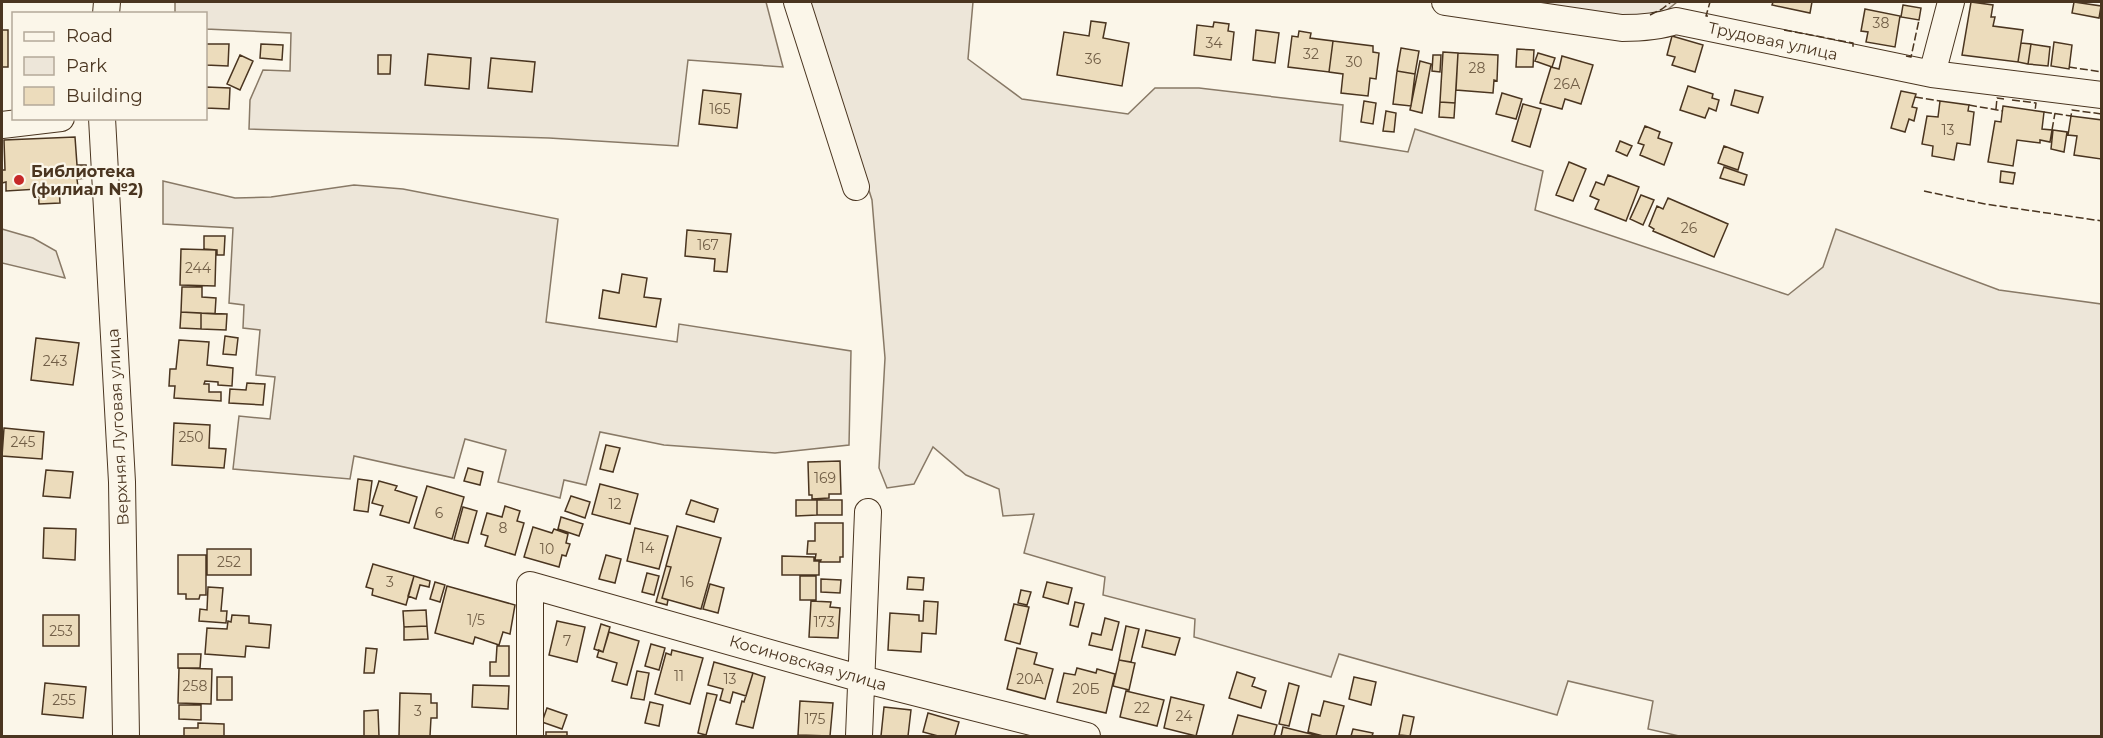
<svg xmlns="http://www.w3.org/2000/svg" width="2103" height="738" font-family="Montserrat,sans-serif">
<style>
.green{fill:#ede6d9;stroke:#887966;stroke-width:1.5}
.building{fill:#ecdcbc;stroke:#4a3520;stroke-width:1.5}
.lines{fill:none;stroke-linecap:round;stroke-linejoin:round}
.minor-casing{stroke:#4a3520;stroke-width:28}
.minor{stroke:#fbf6e9;stroke-width:26}
.fence{stroke:#4a3520;stroke-width:1.5;stroke-dasharray:8 3;stroke-linecap:butt}
.poi-dot{fill:#c62828;stroke:#fbf6e9;stroke-width:2}
.labels{text-anchor:middle;dominant-baseline:central;stroke-width:4.5;stroke-linejoin:round;paint-order:stroke}
.number-label{font-size:14px;fill:#725f47}
.street-label{font-size:16px;fill:#4a3520;stroke:#fbf6e9}
.poi-label{font-size:16px;font-weight:bold;fill:#4a3520;stroke:#fbf6e9;text-anchor:start}
</style>
<rect width="100%" height="100%" fill="#fbf6e9"/>
<!-- green -->
<path class="green" d="M 175,2 L 766,2 L 783,67 L 688,60 L 678,146 L 549,138 L 249,129 L 250,100 L 263,70 L 290,71 L 291,33 L 206,29 L 206,14 L 175,14 Z
M 810,2 L 973,2 L 968,59 L 1022,99 L 1128,114 L 1155,88 L 1199,88 L 1343,105 L 1340,141 L 1408,152 L 1415,129 L 1543,171 L 1535,210 L 1788,295 L 1823,267 L 1836,229 L 1999,290 L 2101,304 L 2101,736 L 1679,736 L 1648,729 L 1653,701 L 1568,681 L 1557,715 L 1339,654 L 1331,677 L 1194,637 L 1195,619 L 1103,595 L 1105,577 L 1024,553 L 1034,514 L 1003,516 L 999,489 L 966,475 L 933,447 L 914,484 L 887,488 L 879,468 L 885,358 L 872,200 Z
M 1493,2 L 1677,2 L 1662,14 L 1651,19 Z
M 163,181 L 235,198 L 271,197 L 354,185 L 403,189 L 558,219 L 546,322 L 677,342 L 679,324 L 851,351 L 849,445 L 775,453 L 664,445 L 600,432 L 586,485 L 564,480 L 560,498 L 498,482 L 506,450 L 465,439 L 454,478 L 354,456 L 350,479 L 233,469 L 239,416 L 270,419 L 275,377 L 256,375 L 260,330 L 243,328 L 244,305 L 229,303 L 233,228 L 163,224 Z
M 2,229 L 33,238 L 56,251 L 65,278 L 2,263 Z"/>
<!-- building -->
<path class="building" d="M 1773,2 L 1812,2 L 1810,13 L 1772,5 Z
M 1971,2 L 1993,5 L 1991,17 L 1995,17 L 1993,26 L 2023,30 L 2018,62 L 1962,55 Z
M 2074,2 L 2101,6 L 2099,18 L 2072,13 Z
M 1903,5 L 1921,8 L 1919,20 L 1901,17 Z
M 1865,9 L 1900,16 L 1895,47 L 1866,42 L 1868,32 L 1861,31 Z
M 1091,21 L 1106,23 L 1103,38 L 1129,43 L 1122,86 L 1057,75 L 1064,32 L 1089,36 Z
M 1214,22 L 1229,24 L 1228,31 L 1234,32 L 1231,60 L 1194,55 L 1197,25 L 1213,27 Z
M 2,30 L 8,30 L 8,67 L 2,67 Z
M 1256,30 L 1279,33 L 1275,63 L 1253,60 Z
M 1299,31 L 1311,33 L 1310,38 L 1333,41 L 1329,72 L 1288,67 L 1292,36 L 1298,37 Z
M 1672,36 L 1703,45 L 1695,72 L 1672,65 L 1675,57 L 1667,55 Z
M 206,38 L 206,44 L 229,44 L 228,66 L 206,65 Z
M 1333,41 L 1373,46 L 1373,52 L 1379,53 L 1376,79 L 1370,78 L 1368,96 L 1341,93 L 1343,74 L 1329,72 Z
M 2054,42 L 2072,45 L 2069,69 L 2051,66 Z
M 2021,43 L 2031,44 L 2028,64 L 2018,62 Z
M 261,44 L 283,45 L 282,60 L 260,58 Z
M 2031,44 L 2050,47 L 2048,66 L 2028,64 Z
M 1401,48 L 1419,51 L 1415,74 L 1397,71 Z
M 1517,49 L 1534,50 L 1533,67 L 1516,67 Z
M 1443,52 L 1458,53 L 1455,103 L 1440,102 Z
M 1458,53 L 1498,55 L 1497,81 L 1494,80 L 1493,93 L 1456,90 Z
M 1538,53 L 1555,58 L 1552,67 L 1535,61 Z
M 428,54 L 471,58 L 469,89 L 425,85 Z
M 240,55 L 253,61 L 240,90 L 227,84 Z
M 378,55 L 391,55 L 390,74 L 378,74 Z
M 1433,55 L 1441,55 L 1440,72 L 1432,71 Z
M 1562,56 L 1593,65 L 1581,104 L 1565,99 L 1562,109 L 1540,103 L 1551,67 L 1559,69 Z
M 491,58 L 535,62 L 532,92 L 488,88 Z
M 1420,61 L 1431,64 L 1422,113 L 1410,110 Z
M 1397,71 L 1415,74 L 1411,106 L 1393,104 Z
M 1688,86 L 1713,94 L 1712,98 L 1719,100 L 1716,111 L 1709,108 L 1705,118 L 1680,110 Z
M 206,87 L 230,88 L 229,109 L 206,108 Z
M 703,90 L 741,94 L 737,128 L 699,124 Z
M 1735,90 L 1763,97 L 1758,113 L 1731,105 Z
M 1901,91 L 1916,94 L 1912,107 L 1917,108 L 1914,121 L 1909,119 L 1905,132 L 1891,128 Z
M 1502,93 L 1522,99 L 1516,119 L 1496,114 Z
M 1364,101 L 1376,103 L 1373,124 L 1361,122 Z
M 1940,101 L 1969,105 L 1968,111 L 1974,112 L 1970,145 L 1957,143 L 1954,160 L 1932,156 L 1933,146 L 1922,144 L 1927,116 L 1938,117 Z
M 1440,102 L 1455,103 L 1454,118 L 1439,117 Z
M 1523,104 L 1541,109 L 1530,147 L 1512,141 Z
M 2003,106 L 2044,112 L 2042,129 L 2052,130 L 2050,142 L 2040,140 L 2040,143 L 2017,140 L 2013,166 L 1988,162 L 1995,121 L 2001,122 Z
M 1386,111 L 1396,113 L 1394,132 L 1383,131 Z
M 2071,116 L 2102,120 L 2101,159 L 2074,155 L 2077,136 L 2068,135 Z
M 1645,126 L 1660,132 L 1658,138 L 1672,143 L 1664,165 L 1640,155 L 1644,145 L 1638,143 Z
M 2053,130 L 2067,132 L 2064,152 L 2051,149 Z
M 75,137 L 77,165 L 86,165 L 86,178 L 77,179 L 78,187 L 59,188 L 60,203 L 39,204 L 38,189 L 6,191 L 6,182 L 2,183 L 2,170 L 5,170 L 4,140 Z
M 1620,141 L 1632,146 L 1627,156 L 1616,151 Z
M 1724,146 L 1743,153 L 1738,170 L 1718,163 Z
M 1569,162 L 1586,169 L 1573,201 L 1556,195 Z
M 1724,167 L 1747,175 L 1744,185 L 1720,178 Z
M 2001,171 L 2015,173 L 2013,184 L 2000,182 Z
M 1608,175 L 1639,187 L 1626,221 L 1595,209 L 1599,200 L 1590,196 L 1596,182 L 1604,185 Z
M 1641,195 L 1654,200 L 1643,225 L 1630,219 Z
M 1668,198 L 1728,224 L 1714,257 L 1653,231 L 1654,229 L 1649,226 L 1657,206 L 1663,209 Z
M 687,230 L 731,234 L 727,272 L 714,271 L 715,259 L 685,256 Z
M 204,236 L 225,236 L 224,255 L 217,255 L 217,250 L 204,249 Z
M 181,249 L 216,250 L 215,286 L 180,285 Z
M 622,274 L 647,278 L 644,297 L 661,299 L 656,327 L 599,318 L 603,290 L 619,293 Z
M 182,287 L 202,287 L 202,297 L 216,298 L 215,314 L 181,312 Z
M 181,312 L 201,313 L 201,329 L 180,328 Z
M 201,313 L 227,314 L 226,330 L 201,329 Z
M 225,336 L 238,338 L 236,355 L 223,354 Z
M 36,338 L 79,343 L 73,385 L 31,380 Z
M 179,340 L 209,342 L 207,365 L 233,368 L 232,386 L 218,385 L 218,382 L 205,381 L 204,384 L 209,384 L 209,392 L 221,392 L 221,401 L 174,398 L 175,386 L 169,386 L 170,369 L 176,369 Z
M 247,383 L 265,384 L 263,405 L 229,403 L 230,389 L 246,390 Z
M 174,423 L 210,425 L 209,448 L 226,449 L 224,468 L 172,465 Z
M 4,428 L 44,432 L 42,459 L 2,456 Z
M 606,445 L 620,448 L 613,472 L 600,469 Z
M 840,461 L 841,494 L 829,494 L 829,498 L 812,499 L 812,495 L 809,495 L 808,462 Z
M 468,468 L 483,472 L 480,485 L 464,481 Z
M 46,470 L 73,472 L 70,498 L 43,496 Z
M 358,479 L 372,481 L 368,512 L 354,510 Z
M 379,481 L 397,486 L 395,490 L 417,497 L 409,523 L 380,515 L 383,506 L 372,503 Z
M 600,484 L 638,494 L 630,524 L 592,514 Z
M 427,486 L 464,497 L 452,539 L 414,528 Z
M 571,496 L 590,502 L 585,518 L 565,511 Z
M 691,500 L 718,509 L 714,522 L 686,514 Z
M 796,500 L 817,500 L 817,515 L 796,516 Z
M 817,500 L 842,500 L 842,515 L 817,515 Z
M 505,506 L 520,511 L 517,521 L 524,523 L 515,555 L 485,546 L 488,536 L 481,534 L 487,513 L 502,517 Z
M 463,507 L 477,511 L 468,543 L 454,540 Z
M 561,517 L 583,524 L 579,536 L 558,529 Z
M 815,523 L 843,523 L 843,557 L 840,557 L 840,562 L 820,562 L 821,560 L 815,560 L 816,554 L 807,554 L 808,541 L 815,541 Z
M 677,526 L 721,538 L 701,609 L 662,598 L 671,567 L 666,566 Z
M 533,527 L 552,533 L 554,529 L 568,534 L 566,543 L 570,544 L 566,556 L 562,555 L 559,567 L 524,557 Z
M 44,528 L 76,529 L 75,560 L 43,558 Z
M 635,528 L 668,536 L 659,569 L 627,561 Z
M 207,549 L 251,549 L 251,575 L 207,575 Z
M 178,555 L 206,555 L 206,595 L 200,595 L 199,599 L 186,599 L 186,594 L 178,594 Z
M 606,555 L 621,559 L 615,583 L 599,579 Z
M 782,556 L 814,557 L 814,561 L 819,561 L 819,575 L 782,575 Z
M 373,564 L 414,576 L 406,605 L 372,595 L 373,589 L 366,587 Z
M 666,566 L 671,567 L 662,598 L 668,600 L 667,605 L 656,602 Z
M 647,573 L 659,576 L 654,595 L 642,592 Z
M 414,576 L 430,581 L 429,587 L 420,585 L 416,599 L 408,596 Z
M 800,576 L 816,576 L 816,600 L 800,600 Z
M 908,577 L 924,578 L 923,590 L 907,589 Z
M 821,579 L 841,580 L 840,593 L 821,592 Z
M 435,582 L 445,585 L 440,602 L 430,599 Z
M 1047,582 L 1072,588 L 1068,604 L 1043,597 Z
M 710,584 L 724,588 L 718,613 L 703,609 Z
M 447,586 L 515,605 L 510,634 L 503,632 L 499,645 L 475,637 L 473,644 L 435,633 Z
M 208,587 L 223,588 L 221,611 L 227,611 L 226,623 L 199,621 L 200,609 L 207,610 Z
M 1021,590 L 1031,592 L 1027,605 L 1018,603 Z
M 811,601 L 831,602 L 830,607 L 840,608 L 838,638 L 809,637 Z
M 924,601 L 938,602 L 936,634 L 922,633 L 921,652 L 888,650 L 890,613 L 919,615 L 919,621 L 923,621 Z
M 1075,602 L 1084,604 L 1078,627 L 1070,625 Z
M 1014,604 L 1029,607 L 1020,644 L 1005,640 Z
M 426,610 L 427,626 L 404,627 L 403,611 Z
M 43,615 L 79,615 L 79,646 L 43,646 Z
M 232,615 L 249,616 L 249,623 L 271,625 L 269,648 L 246,646 L 245,657 L 205,654 L 207,628 L 227,629 L 228,621 L 231,622 Z
M 1105,618 L 1119,622 L 1112,650 L 1089,645 L 1092,633 L 1101,635 Z
M 557,621 L 585,627 L 577,662 L 549,655 Z
M 601,624 L 610,627 L 603,652 L 594,649 Z
M 427,626 L 428,639 L 404,640 L 404,627 Z
M 1126,626 L 1139,629 L 1131,662 L 1119,660 Z
M 1146,630 L 1180,638 L 1175,655 L 1142,647 Z
M 609,632 L 639,641 L 627,685 L 612,681 L 617,663 L 597,657 L 599,650 L 603,652 Z
M 651,644 L 665,648 L 659,670 L 645,666 Z
M 497,646 L 509,646 L 509,676 L 490,676 L 490,662 L 496,662 Z
M 366,648 L 377,649 L 374,673 L 364,673 Z
M 1017,648 L 1037,653 L 1034,664 L 1053,669 L 1045,699 L 1007,689 Z
M 672,650 L 703,658 L 690,704 L 655,694 L 666,653 L 671,655 Z
M 178,654 L 201,654 L 200,668 L 178,668 Z
M 1119,660 L 1135,663 L 1129,690 L 1113,686 Z
M 714,662 L 753,673 L 746,696 L 733,692 L 730,703 L 720,700 L 723,689 L 708,685 Z
M 179,668 L 212,669 L 211,704 L 178,703 Z
M 1077,668 L 1096,673 L 1097,669 L 1115,674 L 1106,713 L 1057,702 L 1064,673 L 1075,675 Z
M 637,671 L 649,673 L 644,700 L 631,698 Z
M 1237,672 L 1255,678 L 1252,686 L 1266,691 L 1261,708 L 1229,698 Z
M 753,673 L 765,677 L 753,728 L 736,724 L 742,701 L 744,702 Z
M 217,677 L 232,677 L 232,700 L 217,700 Z
M 1354,677 L 1376,682 L 1371,705 L 1349,699 Z
M 45,683 L 86,687 L 83,718 L 42,714 Z
M 1289,683 L 1299,686 L 1289,726 L 1279,724 Z
M 473,685 L 509,686 L 508,709 L 472,707 Z
M 1126,691 L 1164,700 L 1157,726 L 1120,717 Z
M 400,693 L 431,694 L 431,703 L 437,703 L 437,718 L 431,718 L 430,736 L 399,736 Z
M 707,693 L 717,695 L 706,735 L 698,733 Z
M 1171,697 L 1204,705 L 1196,736 L 1164,728 Z
M 800,701 L 833,703 L 830,736 L 798,735 Z
M 1324,701 L 1344,706 L 1336,736 L 1323,736 L 1308,732 L 1312,714 L 1320,716 Z
M 650,702 L 663,705 L 659,726 L 645,723 Z
M 179,705 L 201,705 L 201,720 L 179,719 Z
M 884,707 L 911,710 L 908,736 L 881,736 Z
M 547,708 L 567,715 L 562,729 L 542,722 Z
M 378,710 L 379,736 L 364,736 L 364,711 Z
M 928,713 L 959,722 L 955,736 L 938,736 L 923,732 Z
M 1238,715 L 1277,725 L 1274,736 L 1232,736 Z
M 1403,715 L 1414,717 L 1410,736 L 1399,735 Z
M 198,723 L 224,724 L 224,736 L 184,736 L 184,728 L 198,728 Z
M 1283,727 L 1319,736 L 1281,736 Z
M 1353,729 L 1373,733 L 1372,736 L 1351,736 Z
M 546,732 L 567,732 L 567,736 L 546,736 Z"/>
<g class="lines">
<!-- minor casing -->
<g class="minor-casing">
<path id="minor" d="M 797,2 L 856,187
M 1445,2 L 1622,28 C 1641,28 1658,27 1676,21 L 1932,74 L 2102,95
M 106,14 L 107,2
M 1932,74 L 1951,2
M 102,118 L 122,482 L 126,736
M 2,125 L 61,118
M 530,736 L 530,585 L 862,679 L 1087,736
M 859,736 L 868,512"/>
</g>
<!-- minor -->
<use href="#minor" class="minor"/>
<!-- fence -->
<path class="fence" d="M 1650,15 L 1662,9 L 1671,2
M 1708,16 L 1706,16 L 1710,2
M 1784,30 L 1853,43 L 1853,47
M 1906,56 L 1911,57 L 1919,20
M 2069,67 L 2102,72
M 1915,97 L 1940,101
M 2012,100 L 2036,103 L 2035,111
M 1969,105 L 2003,111
M 1996,109 L 1997,98 L 2004,99
M 2044,112 L 2071,116 L 2072,110 L 2102,114
M 2052,130 L 2055,113
M 1924,191 L 1985,204 L 2102,221"/>
</g>
<!-- markers -->
<circle class="poi-dot" cx="19" cy="180" r="6"/>
<g class="labels">
<!-- number labels -->
<g class="number-label">
<text x="1881" y="23">38</text>
<text x="1214" y="43">34</text>
<text x="1311" y="54">32</text>
<text x="1093" y="59">36</text>
<text x="1354" y="62">30</text>
<text x="1477" y="68">28</text>
<text x="1567" y="84">26А</text>
<text x="720" y="109">165</text>
<text x="1948" y="130">13</text>
<text x="1689" y="228">26</text>
<text x="708" y="245">167</text>
<text x="198" y="268">244</text>
<text x="55" y="361">243</text>
<text x="191" y="437">250</text>
<text x="23" y="442">245</text>
<text x="825" y="478">169</text>
<text x="615" y="504">12</text>
<text x="439" y="513">6</text>
<text x="503" y="528">8</text>
<text x="647" y="548">14</text>
<text x="547" y="549">10</text>
<text x="229" y="562">252</text>
<text x="390" y="582">3</text>
<text x="687" y="582">16</text>
<text x="476" y="620">1/5</text>
<text x="824" y="622">173</text>
<text x="61" y="631">253</text>
<text x="567" y="641">7</text>
<text x="679" y="676">11</text>
<text x="730" y="679">13</text>
<text x="1030" y="679">20А</text>
<text x="195" y="686">258</text>
<text x="1086" y="689">20Б</text>
<text x="64" y="700">255</text>
<text x="1142" y="708">22</text>
<text x="418" y="711">3</text>
<text x="1184" y="716">24</text>
<text x="815" y="719">175</text>
</g>
<!-- street labels -->
<g class="street-label">
<text transform="translate(1773 41) rotate(12)">Трудовая улица</text>
<text transform="translate(118 427) rotate(-93)">Верхняя Луговая улица</text>
<text transform="translate(808 663) rotate(16)">Косиновская улица</text>
</g>
<!-- poi labels -->
<g class="poi-label">
<text x="31" y="171">Библиотека<tspan x="31" dy="18">(филиал №2)</tspan></text>
</g>
</g>
<!-- border -->
<rect width="2103" height="738" fill="none" stroke="#4a3520" stroke-width="6"/>
<!-- legend -->
<rect x="12" y="12" width="195" height="108" fill="#fbf6e9" stroke="#b4a999" stroke-width="1.5"/>
<rect x="24" y="32" width="30" height="9" fill="#fbf6e9" stroke="#b4a999" stroke-width="1.5"/>
<text x="66" y="42" font-size="18" fill="#4a3520">Road</text>
<rect x="24" y="57" width="30" height="18" fill="#ede6d9" stroke="#b4a999" stroke-width="1.5"/>
<text x="66" y="72" font-size="18" fill="#4a3520">Park</text>
<rect x="24" y="87" width="30" height="18" fill="#ecdcbc" stroke="#b4a999" stroke-width="1.5"/>
<text x="66" y="102" font-size="18" fill="#4a3520">Building</text>
</svg>
